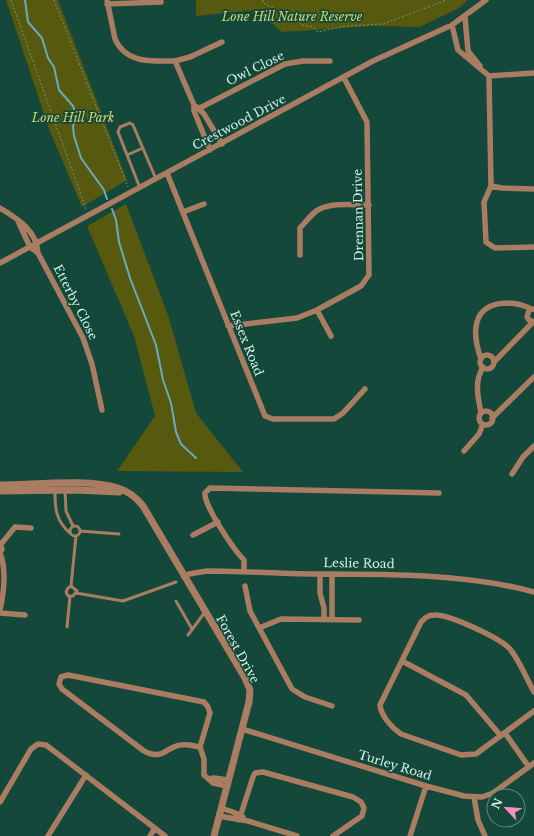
<svg xmlns="http://www.w3.org/2000/svg" width="534" height="836" font-family="'Libre Baskerville',serif">
<style>
.green{fill:#57590f}
.lines{fill:none;stroke-linecap:round;stroke-linejoin:round}
.stream{stroke:#68abc1;stroke-width:2}
.path{stroke:#6b978a;stroke-width:1;stroke-dasharray:2 2;stroke-linecap:butt}
.service{stroke:#aa7c61;stroke-width:3}
.minor{stroke:#aa7c61;stroke-width:5.5}
.tertiary{stroke:#aa7c61;stroke-width:7}
.labels{text-anchor:middle;dominant-baseline:central;stroke-width:3.5;stroke-linejoin:round;paint-order:stroke}
.park-label{font-size:12px;font-style:italic;fill:#d1d66f;stroke:#13483a}
.street-label{font-size:12px;fill:#cef0e3;stroke:#13483a}
</style>
<rect width="100%" height="100%" fill="#13483a"/>
<!-- green -->
<path class="green" d="M 6,0 L 58,0 L 127,180 L 82,207 L 49,129 Z
M 196,0 L 468,0 L 459,8 L 420,27 L 373,26 L 282,32 L 256,10 L 196,16 Z
M 126,204 L 168,315 L 196,413 L 243,472 L 117,471 L 155,416 L 134,336 L 87,226 Z"/>
<g class="lines">
<!-- stream -->
<path class="stream" d="M 25,0 L 28,22 L 42,38 L 48,58 L 54,67 L 59,90 L 73,106 L 76,115 L 73,127 L 74,136 L 81,158 L 104,190 L 107,199
M 112,209 L 116,220 L 119,242 L 130,278 L 156,345 L 163,380 L 171,403 L 176,432 L 181,444 L 196,458"/>
<!-- path -->
<path class="path" d="M 11,0 L 86,209
M 54,0 L 128,187
M 263,0 L 263,3 L 290,16 L 302,25 L 313,27 L 318,32 L 345,26 L 383,24 L 447,0"/>
<!-- service -->
<path class="service" d="M 127,155 L 143,148
M 140,188 L 118,132 L 120,127 L 130,123 L 133,125 L 156,179
M 65,490 L 66,511 L 73,526
M 55,492 C 55,509 56,521 70,533
M70 531a5 5 0 1 1 10 0a5 5 0 1 1-10 0Z
M 80,531 L 119,534
M 71,586 L 77,591 L 73,596 L 68,596 L 66,592 L 68,588 L 71,586 L 76,536
M 76,593 L 123,601 L 176,582
M 176,601 L 192,629
M 67,627 L 70,596
M 188,635 L 205,612"/>
<!-- minor -->
<path class="minor" d="M 107,0 L 115,39 C 126,64 152,61 175,61 L 194,105 L 194,111 L 210,150
M 107,4 L 161,2
M 465,17 L 468,51 L 480,66
M 452,25 L 458,50 L 489,76
M 175,61 L 190,57 L 222,42
M 534,73 L 489,76 L 491,186 L 484,202 L 486,242 L 495,248 L 534,247
M 197,107 L 204,114 L 222,144
M 194,111 L 285,64 L 303,61 L 330,61
M 167,173 L 265,416 L 273,419 L 334,419 L 343,413 L 365,389
M 491,186 L 502,188 L 534,189
M 0,208 C 17,218 37,231 38,253
M 183,212 L 204,204
M 17,219 L 30,247 L 38,253 L 83,338 L 92,364 L 102,410
M 300,255 L 300,228 C 306,222 311,214 318,210 C 331,202 354,205 369,205
M 0,263 L 373,61 L 452,25 L 486,0
M 534,309 L 529,310 L 527,317 L 529,320 L 534,322
M 317,310 L 331,336
M 228,326 L 297,318 L 317,310 L 361,286 L 369,275 L 367,122 L 344,78
M480 362a7 7 0 1 1 14 0a7 7 0 1 1-14 0Z
M 481,359 C 472,334 471,305 505,303 C 515,303 522,304 531,309
M 494,362 L 533,322
M479 418a7 7 0 1 1 14 0a7 7 0 1 1-14 0Z
M 481,413 C 478,397 474,382 483,367
M 492,418 L 534,377
M 464,451 L 479,434 L 483,424
M 512,474 L 523,457 L 534,446
M 193,535 L 218,522
M 0,543 L 2,549 L 0,553 C 7,571 4,592 0,610
M 1,544 L 15,527 L 31,528
M 244,571 L 244,560 C 234,550 204,506 205,493 L 210,488 L 439,493
M 320,574 L 320,593 L 324,608 L 324,620
M 184,577 L 189,574 L 207,571 C 245,571 284,574 322,574 C 391,574 468,574 534,592
M 245,586 L 250,611 L 292,689 L 305,697 L 332,706
M 0,613 L 25,615
M 332,620 L 332,574
M 259,628 L 281,619 L 359,620
M 402,661 L 466,695 L 501,736
M 534,692 C 526,678 520,661 510,649 C 500,638 449,614 434,615 C 428,615 425,618 421,622 L 380,705 C 381,716 392,728 401,734 L 461,755 L 476,754 L 534,711
M 242,729 L 426,786 L 464,796 L 482,797 L 493,793 L 534,763
M 505,733 L 529,767
M 200,747 C 194,746 187,744 181,745 C 164,747 164,761 144,751 L 62,689 L 59,684 L 61,677 L 68,675 L 204,702 L 208,707 L 210,713 L 200,747 L 204,759 L 204,775 L 213,783 L 227,786
M 209,779 L 214,778 L 228,780
M 474,797 L 478,820 L 485,836
M 0,802 L 31,749 L 38,744 L 46,745 L 165,836
M 221,808 L 233,812 L 243,817
M 219,816 L 248,821 L 297,836
M 239,820 L 253,777 L 255,773 L 263,772 L 353,797 L 361,802 L 364,808 L 362,816 L 333,836
M 48,836 L 86,775
M 150,836 L 155,828
M 410,836 L 426,786"/>
<!-- tertiary -->
<path class="tertiary" d="M 0,485 C 32,485 89,478 118,488 C 127,491 137,498 143,506 L 245,678 L 250,690 L 249,702 L 214,836
M 0,491 L 76,490 L 119,492"/>
</g>
<g class="labels">
<!-- park labels -->
<g class="park-label">
<text x="292" y="16">Lone Hill Nature Reserve</text>
<text x="73" y="117">Lone Hill Park</text>
</g>
<!-- street labels -->
<g class="street-label">
<text transform="translate(255 68) rotate(-26)">Owl Close</text>
<text transform="translate(239 122) rotate(-28)">Crestwood Drive</text>
<text transform="translate(358 215) rotate(-91)">Drennan Drive</text>
<text transform="translate(76 302) rotate(63)">Etterby Close</text>
<text transform="translate(247 343) rotate(68)">Essex Road</text>
<text transform="translate(359 563) rotate(1)">Leslie Road</text>
<text transform="translate(238 649) rotate(61)">Forest Drive</text>
<text transform="translate(395 765) rotate(17)">Turley Road</text>
</g>
</g>
<!-- north arrow -->
<g transform="translate(506 808) rotate(296)"><circle r="19" fill="#13483a" stroke="#5e8b7e"/>
<path d="M0-3L7 15L0 10L-7 15Z" fill="#fc8fc3"/>
<text y="-6" font-size="11" font-weight="bold" text-anchor="middle" fill="#cef0e3">N</text>
</g>
</svg>
